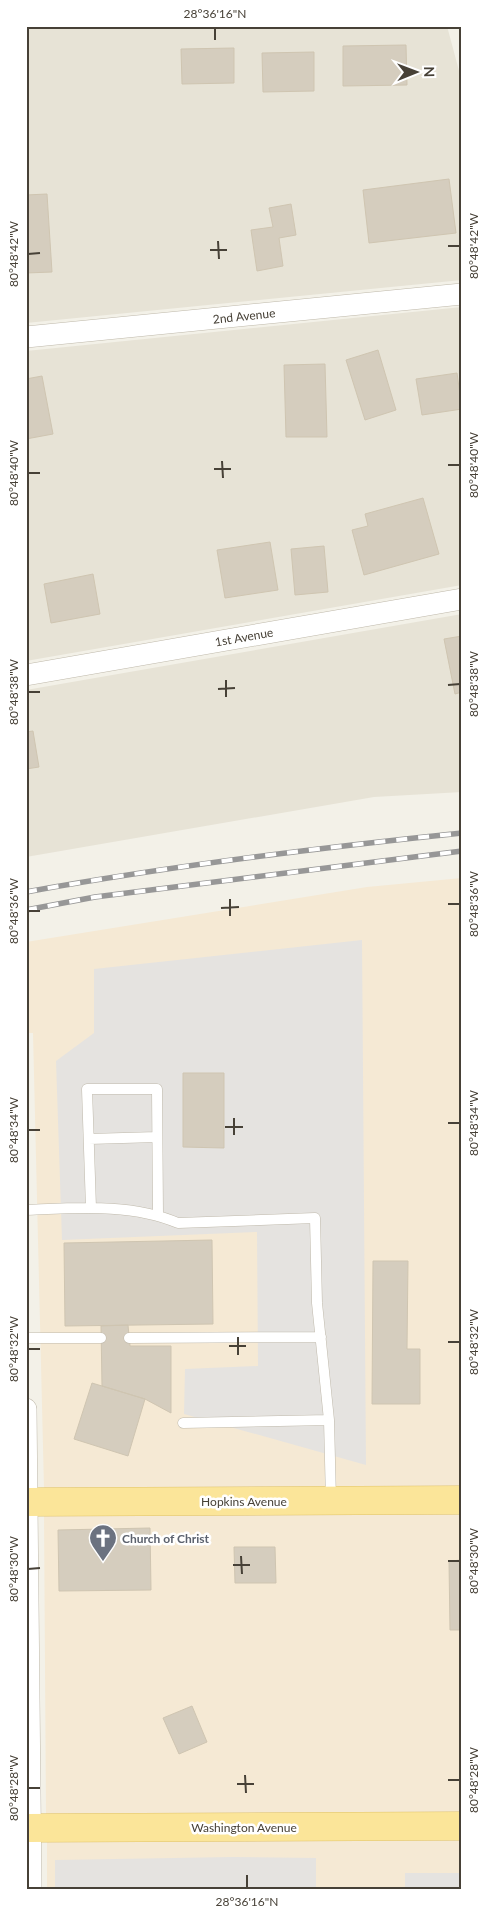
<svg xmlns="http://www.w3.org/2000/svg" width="488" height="1915" font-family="Lato,sans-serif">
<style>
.residential{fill:#e7e3d6}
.commercial{fill:#f5e9d4}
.parking{fill:#e5e3e0}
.building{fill:#d5cdbe;stroke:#cfc5b1}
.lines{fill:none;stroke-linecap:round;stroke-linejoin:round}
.lane-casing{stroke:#bfb9ab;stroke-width:11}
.street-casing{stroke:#bfb9ab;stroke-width:22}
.primary-casing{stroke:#e0c369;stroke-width:29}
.lane{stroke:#fff;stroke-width:10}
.street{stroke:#fff;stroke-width:21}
.primary{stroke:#fbe599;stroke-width:28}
.rail-casing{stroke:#979797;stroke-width:5.5}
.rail{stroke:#fff;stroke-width:4;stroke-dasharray:11;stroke-linecap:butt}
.ticks{fill:none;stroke:#474137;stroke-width:2}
.labels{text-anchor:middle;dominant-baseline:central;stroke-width:5;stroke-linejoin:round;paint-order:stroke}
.street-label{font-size:12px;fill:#474137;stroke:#fff}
.worship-label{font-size:12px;font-weight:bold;fill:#5b616d;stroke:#fff;text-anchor:start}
.neatline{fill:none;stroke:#474137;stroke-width:2}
.ticks-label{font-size:12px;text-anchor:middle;fill:#474137}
</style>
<rect width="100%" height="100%" fill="#f3f1e8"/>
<!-- residential -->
<path class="residential" d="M 26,26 L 447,26 L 462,82 L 462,280 L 26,323 Z
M 462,307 L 462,585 L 26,661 L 26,351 Z
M 462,614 L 462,792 L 374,797 L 26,857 L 26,690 Z"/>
<!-- commercial -->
<path class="commercial" d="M 462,878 L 462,1486 L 44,1488 L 33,1033 L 26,1033 L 26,942 L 367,887 Z
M 462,1514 L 462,1813 L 46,1814 L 44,1515 Z
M 462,1840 L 462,1889 L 47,1889 L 47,1842 Z"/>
<!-- parking -->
<path class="parking" d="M 362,940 L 366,1465 L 184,1414 L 185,1369 L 258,1366 L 257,1232 L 62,1240 L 56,1061 L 94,1033 L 94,969 Z
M 233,1857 L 316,1858 L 316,1889 L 55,1889 L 55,1860 Z
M 405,1873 L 462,1873 L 462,1889 L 405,1889 Z"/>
<!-- building -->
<path class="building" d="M 406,45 L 407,85 L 343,86 L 343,46 Z
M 234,48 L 234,83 L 182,84 L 181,49 Z
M 314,52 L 314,91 L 263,92 L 262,53 Z
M 449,179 L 456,233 L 369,243 L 363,190 Z
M 47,194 L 52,272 L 26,273 L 26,195 Z
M 291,204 L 296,235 L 279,238 L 283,266 L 257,271 L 251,230 L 273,227 L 269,208 Z
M 378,350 L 396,410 L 365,420 L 346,360 Z
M 325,364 L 327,437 L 286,437 L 284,365 Z
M 457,373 L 462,409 L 422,415 L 416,379 Z
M 42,376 L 53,434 L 26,439 L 26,379 Z
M 423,498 L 439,554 L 364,575 L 352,530 L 368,526 L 365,514 Z
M 270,542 L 278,590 L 225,598 L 217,550 Z
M 324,546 L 328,592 L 295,595 L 291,549 Z
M 93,574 L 100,614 L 51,623 L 44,584 Z
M 462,636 L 462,692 L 455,694 L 444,639 Z
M 33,731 L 39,767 L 26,769 L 26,732 Z
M 183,1073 L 224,1073 L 224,1148 L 183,1147 Z
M 212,1240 L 213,1324 L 65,1326 L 64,1243 Z
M 373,1261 L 408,1261 L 407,1349 L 420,1349 L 420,1404 L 372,1404 Z
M 128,1325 L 130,1346 L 171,1346 L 171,1413 L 145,1399 L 102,1386 L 101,1326 Z
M 92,1383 L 145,1399 L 128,1456 L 74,1439 Z
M 150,1528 L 151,1590 L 59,1591 L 58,1530 Z
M 234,1547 L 275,1547 L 276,1583 L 235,1583 Z
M 462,1560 L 462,1630 L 450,1630 L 449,1561 Z
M 192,1706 L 207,1742 L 179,1754 L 163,1718 Z"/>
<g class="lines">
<!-- lane casing -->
<g class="lane-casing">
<path id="lane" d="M 89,1139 L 157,1137
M 91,1208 L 87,1089 L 157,1089 L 158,1215
M 26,1210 C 76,1208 132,1203 178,1223 L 315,1218 L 317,1303 L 329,1420 L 331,1500
M 26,1338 L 101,1338
M 129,1338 L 321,1337
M 183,1423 L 329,1420"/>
</g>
<!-- street casing -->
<g class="street-casing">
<path id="street" d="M 26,337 L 462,294
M 26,675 L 462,599
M 26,1409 L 31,1889"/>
</g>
<!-- primary casing -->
<g class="primary-casing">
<path id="primary" d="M 26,1502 L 462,1500
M 26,1828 L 462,1826"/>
</g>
<!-- lane -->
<use href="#lane" class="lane"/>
<!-- street -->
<use href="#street" class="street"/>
<!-- primary -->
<use href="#primary" class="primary"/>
<!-- rail casing -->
<g class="rail-casing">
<path id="rail" d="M 26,892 C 170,866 316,848 462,833
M 26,910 L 95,897 L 462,851"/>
</g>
<!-- rail -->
<use href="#rail" class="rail"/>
</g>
<!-- ticks -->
<path class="ticks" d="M 215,28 L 215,40M 218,241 L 219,259M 448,246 L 460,246M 210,250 L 227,250M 28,254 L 40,253M 222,461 L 223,478M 448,465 L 460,465M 214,469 L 231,469M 28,473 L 40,473M 226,680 L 226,697M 448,685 L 460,684M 218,689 L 235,688M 28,692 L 40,692M 230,899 L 230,916M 448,904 L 460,904M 221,908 L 239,907M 28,911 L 40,911M 234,1118 L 234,1135M 448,1123 L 460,1123M 225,1127 L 243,1127M 28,1130 L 40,1130M 238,1337 L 238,1355M 448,1342 L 460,1342M 229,1346 L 246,1346M 28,1349 L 40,1349M 241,1556 L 242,1574M 448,1561 L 460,1561M 233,1565 L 250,1565M 28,1569 L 40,1568M 245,1775 L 246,1793M 448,1780 L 460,1780M 237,1784 L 254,1784M 28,1788 L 40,1788M 247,1875 L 247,1888"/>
<!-- icons -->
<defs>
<g id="church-pin" transform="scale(1.4375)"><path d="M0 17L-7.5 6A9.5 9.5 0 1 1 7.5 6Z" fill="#6b7280" stroke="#fff"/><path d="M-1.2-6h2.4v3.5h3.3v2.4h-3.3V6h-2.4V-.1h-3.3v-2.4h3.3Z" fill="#fff"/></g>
</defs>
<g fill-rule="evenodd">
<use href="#church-pin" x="103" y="1538"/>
</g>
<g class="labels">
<!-- street labels -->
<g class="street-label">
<text transform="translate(244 316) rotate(-6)">2nd Avenue</text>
<text transform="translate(244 637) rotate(-10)">1st Avenue</text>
<text x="244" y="1501">Hopkins Avenue</text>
<text x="244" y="1827">Washington Avenue</text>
</g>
<!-- worship labels -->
<g class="worship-label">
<text x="122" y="1538">Church of Christ</text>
</g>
</g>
<!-- border -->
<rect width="488" height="1915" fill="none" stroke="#ffffff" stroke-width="55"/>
<!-- north arrow -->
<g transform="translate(416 72) rotate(89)" stroke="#ffffff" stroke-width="4" paint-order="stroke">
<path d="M0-4L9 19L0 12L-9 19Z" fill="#474137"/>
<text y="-8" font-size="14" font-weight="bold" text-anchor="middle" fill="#474137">N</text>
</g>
<rect x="28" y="28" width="432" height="1860" class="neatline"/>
<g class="ticks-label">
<text x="215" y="18">28°36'16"N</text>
<text transform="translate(474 246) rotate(-90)" y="4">80°48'42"W</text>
<text transform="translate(14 254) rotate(-90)" y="4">80°48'42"W</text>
<text transform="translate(474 465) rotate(-90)" y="4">80°48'40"W</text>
<text transform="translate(14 473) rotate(-90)" y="4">80°48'40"W</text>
<text transform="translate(474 684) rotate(-90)" y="4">80°48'38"W</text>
<text transform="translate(14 692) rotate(-90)" y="4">80°48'38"W</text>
<text transform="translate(474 904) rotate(-90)" y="4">80°48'36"W</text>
<text transform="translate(14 911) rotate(-90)" y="4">80°48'36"W</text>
<text transform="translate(474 1123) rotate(-90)" y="4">80°48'34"W</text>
<text transform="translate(14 1130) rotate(-90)" y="4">80°48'34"W</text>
<text transform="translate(474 1342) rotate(-90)" y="4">80°48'32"W</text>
<text transform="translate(14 1349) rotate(-90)" y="4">80°48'32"W</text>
<text transform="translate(474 1561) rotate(-90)" y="4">80°48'30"W</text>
<text transform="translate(14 1569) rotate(-90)" y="4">80°48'30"W</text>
<text transform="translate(474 1780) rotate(-90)" y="4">80°48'28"W</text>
<text transform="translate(14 1788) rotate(-90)" y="4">80°48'28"W</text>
<text x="247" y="1906">28°36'16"N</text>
</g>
</svg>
